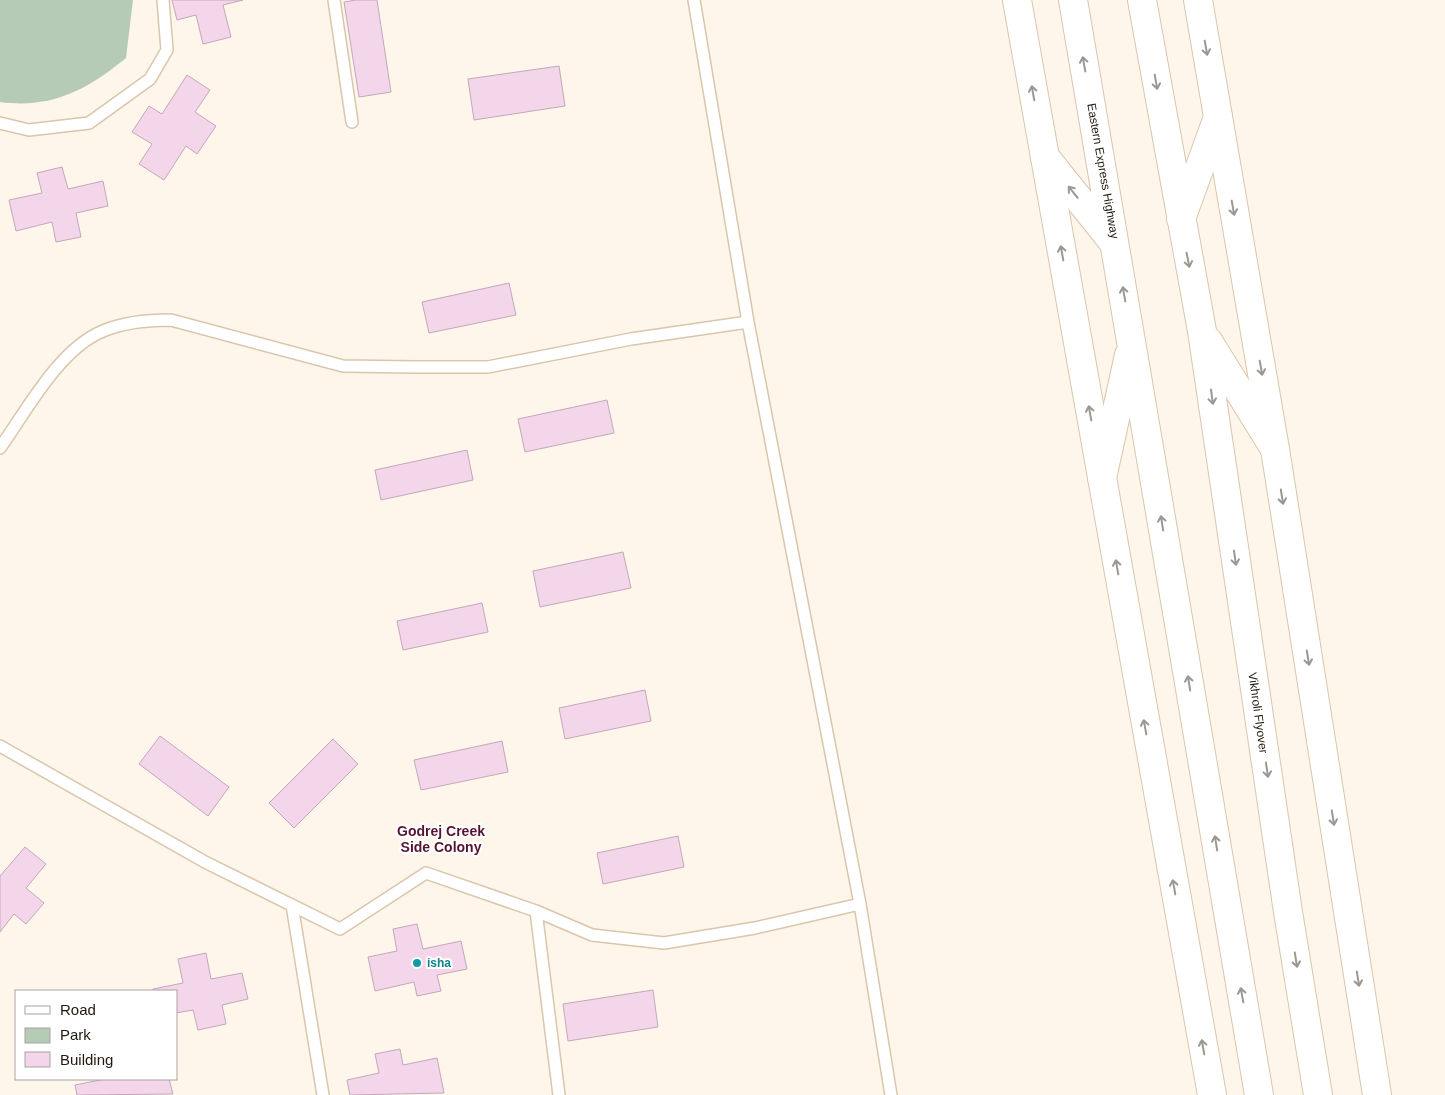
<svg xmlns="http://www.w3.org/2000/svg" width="1445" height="1095" font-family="Helvetica,sans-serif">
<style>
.green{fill:#b6cbb5}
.building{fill:#f4d6eb;stroke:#c3a7ba}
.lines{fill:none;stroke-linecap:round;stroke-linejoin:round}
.service-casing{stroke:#d9c6ab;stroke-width:14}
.tertiary-casing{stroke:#d9c6ab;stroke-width:30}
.trunk-casing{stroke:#d9c6ab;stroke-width:30}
.service{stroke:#fff;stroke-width:11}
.tertiary{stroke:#fff;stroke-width:28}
.trunk{stroke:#fff;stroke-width:28}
.oneway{stroke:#9b9893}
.culture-dot{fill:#0f9aa8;stroke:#fff;stroke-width:2}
.labels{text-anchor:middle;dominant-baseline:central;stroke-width:4;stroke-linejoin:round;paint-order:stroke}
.street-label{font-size:12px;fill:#20190f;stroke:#fff}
.culture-label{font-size:12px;font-weight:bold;fill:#0d838f;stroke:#fff;text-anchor:start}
.neighbourhood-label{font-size:14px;font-weight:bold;fill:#551331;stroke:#fff}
</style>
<rect width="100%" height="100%" fill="#fef6eb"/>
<!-- green -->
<path class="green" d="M 0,0 L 133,0 L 126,58 C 87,90 51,109 0,102 Z"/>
<!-- building -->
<path class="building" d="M 172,0 L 243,0 L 223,5 L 231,37 L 203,44 L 196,15 L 177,20 Z
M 356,0 L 377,0 L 391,92 L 359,97 L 344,2 Z
M 559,66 L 565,106 L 474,120 L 468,79 Z
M 187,75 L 210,90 L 195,112 L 216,126 L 197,154 L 186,146 L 164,180 L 139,164 L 152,144 L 132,132 L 149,106 L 162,114 Z
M 62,167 L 68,189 L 103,181 L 108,206 L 76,213 L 81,237 L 56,242 L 52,222 L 16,231 L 9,200 L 42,193 L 37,173 Z
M 509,283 L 516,315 L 429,333 L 422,302 Z
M 607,400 L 614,433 L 525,452 L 518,419 Z
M 467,450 L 473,480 L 381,500 L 375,470 Z
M 623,552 L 631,588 L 540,607 L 533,571 Z
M 482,603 L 488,632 L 403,650 L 397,621 Z
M 645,690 L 651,721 L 565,739 L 559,708 Z
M 160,736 L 229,787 L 208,816 L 139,764 Z
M 333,739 L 358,764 L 294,828 L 269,803 Z
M 502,741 L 508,772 L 421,790 L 414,760 Z
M 678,836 L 684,867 L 603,884 L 597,853 Z
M 25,847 L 46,864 L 26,888 L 44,903 L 26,924 L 14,914 L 0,932 L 0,876 Z
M 417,924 L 423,949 L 461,941 L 467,969 L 437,975 L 441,991 L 417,996 L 414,982 L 375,991 L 368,957 L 397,951 L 393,929 Z
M 206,953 L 211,979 L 242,973 L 248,999 L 222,1005 L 226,1024 L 198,1030 L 193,1010 L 176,1013 L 176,991 L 153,991 L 153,989 L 183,983 L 178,959 Z
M 653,990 L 658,1027 L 568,1041 L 563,1004 Z
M 400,1049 L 403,1065 L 437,1058 L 444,1093 L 350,1095 L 347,1080 L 379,1073 L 375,1054 Z
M 105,1079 L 169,1079 L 173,1094 L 77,1095 L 75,1085 Z"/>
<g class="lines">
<!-- service casing -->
<g class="service-casing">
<path id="service" d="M 334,0 L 352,122
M 694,0 L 748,322 L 860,904 L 891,1095
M 0,123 L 29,130 L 89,123 L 150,79 L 167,50 L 163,0
M 0,448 C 27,410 59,349 103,331 C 124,322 149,320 171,320 L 343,366 L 415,367 L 488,367 L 631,339 L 748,322
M 0,746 L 205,862 L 340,929 L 426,873 L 536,911 L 592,935 L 664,943 L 755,928 L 860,904
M 292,905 L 323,1095
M 536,911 L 559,1095"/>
</g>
<!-- tertiary casing -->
<g class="tertiary-casing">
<path id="tertiary" d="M 1017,0 L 1212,1095
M 1198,0 L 1275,449 L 1377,1095"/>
</g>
<!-- trunk casing -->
<g class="trunk-casing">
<path id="trunk" d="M 1073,0 L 1259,1095
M 1142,0 L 1202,331 L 1288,912 L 1318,1095
M 1045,157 L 1114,243
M 1181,219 L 1218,117
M 1208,341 L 1275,449
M 1102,478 L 1129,355"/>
</g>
<!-- service -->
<use href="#service" class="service"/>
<!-- tertiary -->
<use href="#tertiary" class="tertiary"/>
<!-- trunk -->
<use href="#trunk" class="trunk"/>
</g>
<!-- one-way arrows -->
<defs><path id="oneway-shaft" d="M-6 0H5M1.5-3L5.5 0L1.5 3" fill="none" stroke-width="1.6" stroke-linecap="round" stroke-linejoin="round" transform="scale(1.25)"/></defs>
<g class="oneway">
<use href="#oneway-shaft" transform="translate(1206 48) rotate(80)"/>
<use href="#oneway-shaft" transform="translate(1084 64) rotate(-100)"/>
<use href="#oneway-shaft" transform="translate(1156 82) rotate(80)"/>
<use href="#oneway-shaft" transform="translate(1033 93) rotate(-100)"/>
<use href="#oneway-shaft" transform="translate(1073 192) rotate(-129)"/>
<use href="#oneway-shaft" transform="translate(1233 208) rotate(80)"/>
<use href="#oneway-shaft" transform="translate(1062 253) rotate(-100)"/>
<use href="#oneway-shaft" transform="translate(1188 260) rotate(79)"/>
<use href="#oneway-shaft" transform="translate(1124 294) rotate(-100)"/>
<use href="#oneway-shaft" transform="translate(1261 368) rotate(80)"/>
<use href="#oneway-shaft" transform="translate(1212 397) rotate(82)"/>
<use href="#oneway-shaft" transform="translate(1090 413) rotate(-100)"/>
<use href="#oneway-shaft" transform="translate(1282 497) rotate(81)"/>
<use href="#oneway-shaft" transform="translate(1162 523) rotate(-99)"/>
<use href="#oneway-shaft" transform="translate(1235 558) rotate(82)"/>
<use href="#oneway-shaft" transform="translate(1117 567) rotate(-100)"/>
<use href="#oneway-shaft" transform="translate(1308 658) rotate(81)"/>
<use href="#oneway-shaft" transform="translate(1189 683) rotate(-99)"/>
<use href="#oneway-shaft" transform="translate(1145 727) rotate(-100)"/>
<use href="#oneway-shaft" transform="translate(1267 770) rotate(82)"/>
<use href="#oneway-shaft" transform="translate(1333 818) rotate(81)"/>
<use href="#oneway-shaft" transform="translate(1216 843) rotate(-99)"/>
<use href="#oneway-shaft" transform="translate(1174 887) rotate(-100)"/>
<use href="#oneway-shaft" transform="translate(1296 960) rotate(81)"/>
<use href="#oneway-shaft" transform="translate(1358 979) rotate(81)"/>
<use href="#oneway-shaft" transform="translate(1242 995) rotate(-100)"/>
<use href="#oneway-shaft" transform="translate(1203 1047) rotate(-100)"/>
</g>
<!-- markers -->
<circle class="culture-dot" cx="417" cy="963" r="5"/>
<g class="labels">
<!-- street labels -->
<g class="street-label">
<text transform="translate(1103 171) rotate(80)">Eastern Express Highway</text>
<text transform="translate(1258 713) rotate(82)">Vikhroli Flyover</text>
</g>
<!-- culture labels -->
<g class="culture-label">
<text x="427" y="963">isha</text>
</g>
<!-- neighbourhood labels -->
<g class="neighbourhood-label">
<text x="441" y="831">Godrej Creek<tspan x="441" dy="16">Side Colony</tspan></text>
</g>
</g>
<!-- legend -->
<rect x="15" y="990" width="162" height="90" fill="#ffffff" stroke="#a6a39f"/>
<rect x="25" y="1006" width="25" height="8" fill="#ffffff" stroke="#a6a39f"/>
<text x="60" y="1015" font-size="15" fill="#20190f">Road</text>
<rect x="25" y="1028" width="25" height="15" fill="#b6cbb5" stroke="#a6a39f"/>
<text x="60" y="1040" font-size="15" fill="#20190f">Park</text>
<rect x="25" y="1052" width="25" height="15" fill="#f4d6eb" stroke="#a6a39f"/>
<text x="60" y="1065" font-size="15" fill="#20190f">Building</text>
</svg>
